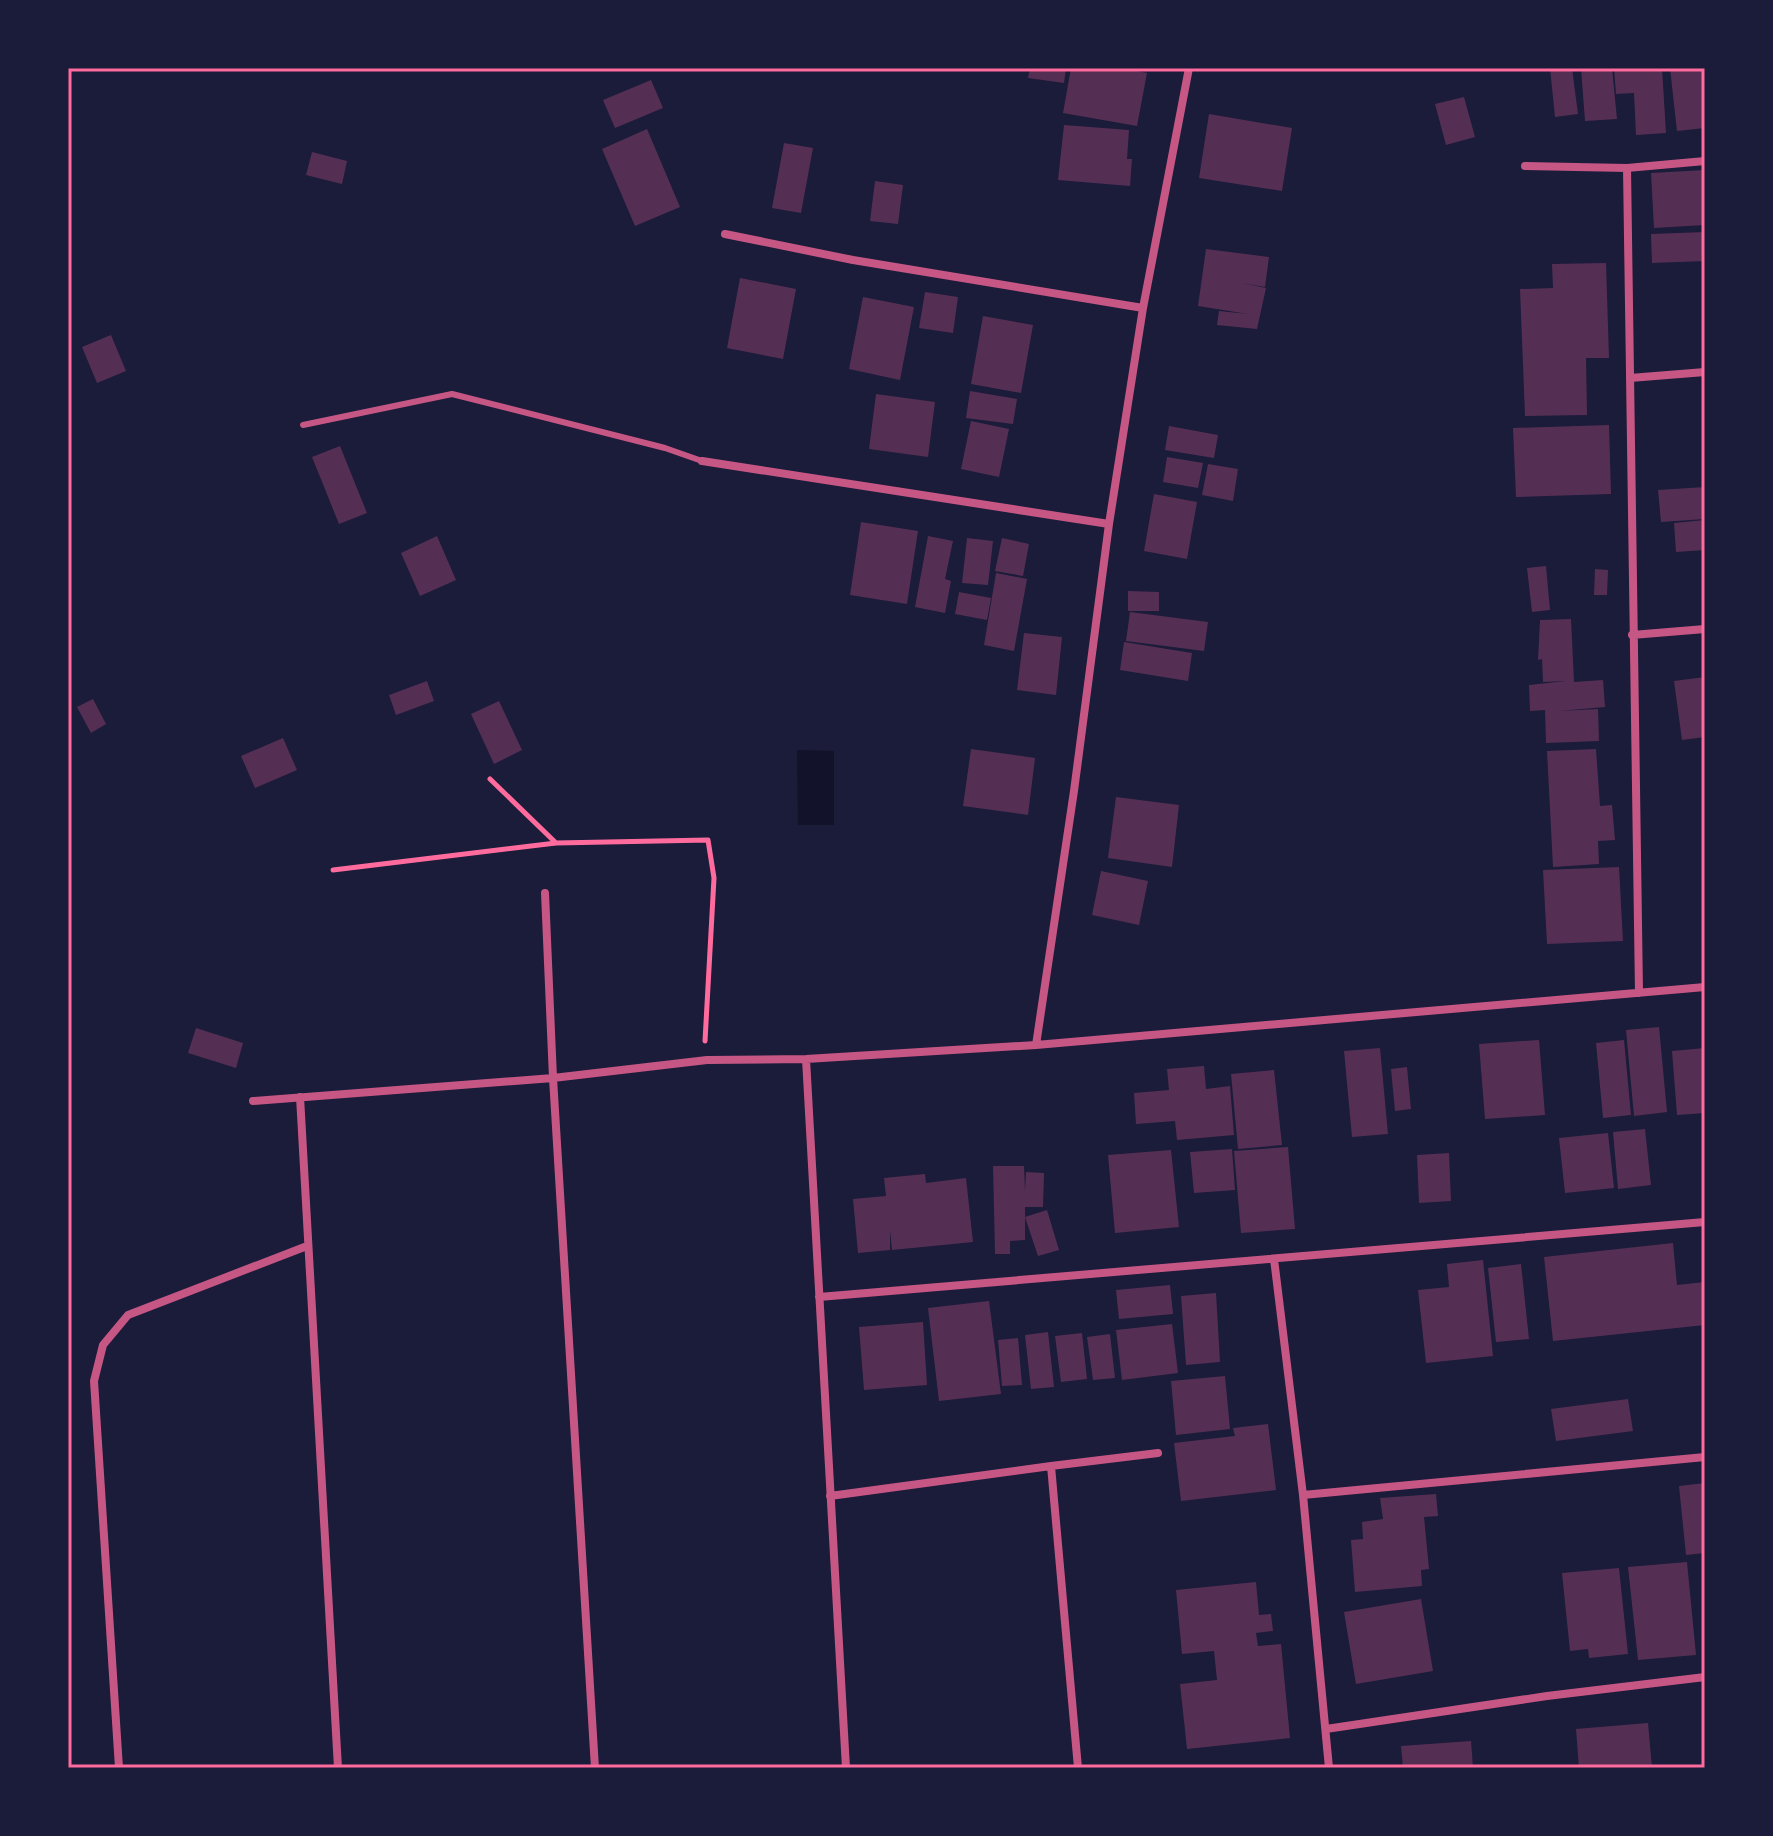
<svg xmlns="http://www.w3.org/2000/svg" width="1773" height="1836" font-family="'Fira Sans',sans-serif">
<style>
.water{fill:#12122b}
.building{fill:#542f53}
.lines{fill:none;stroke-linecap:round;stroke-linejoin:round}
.path{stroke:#ff6b9d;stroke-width:5}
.service{stroke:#c65784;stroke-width:6}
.minor{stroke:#c65784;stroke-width:8}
.neatline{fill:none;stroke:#ff6b9d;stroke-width:3}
</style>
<rect width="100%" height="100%" fill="#1b1b3a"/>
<!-- water -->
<path class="water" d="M 797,750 L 834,751 L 834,825 L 798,825 Z"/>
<!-- building -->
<path class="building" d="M 1030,68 L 1066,68 L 1064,83 L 1028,78 Z
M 1071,68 L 1122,68 L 1147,73 L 1137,126 L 1063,113 Z
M 1550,68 L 1572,68 L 1578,114 L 1555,117 Z
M 1581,68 L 1612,68 L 1617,119 L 1585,121 Z
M 1614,68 L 1662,68 L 1666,133 L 1636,135 L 1634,93 L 1616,94 Z
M 1670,68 L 1705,68 L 1705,128 L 1677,131 Z
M 651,80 L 663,108 L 615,128 L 603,100 Z
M 1464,97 L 1475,137 L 1446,145 L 1435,104 Z
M 1209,114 L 1292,128 L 1282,191 L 1199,178 Z
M 1064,125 L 1129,130 L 1127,159 L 1132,159 L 1130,186 L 1058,180 Z
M 647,129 L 680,207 L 635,226 L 602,149 Z
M 784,143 L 813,148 L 801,213 L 772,208 Z
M 312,152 L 347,161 L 342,184 L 306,175 Z
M 1705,170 L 1705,225 L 1654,228 L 1651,173 Z
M 875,181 L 903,185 L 898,224 L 870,221 Z
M 1705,232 L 1705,261 L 1652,263 L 1651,234 Z
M 1206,249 L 1269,257 L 1265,287 L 1242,283 L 1266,288 L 1257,329 L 1217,325 L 1219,311 L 1248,314 L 1198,306 Z
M 1606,263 L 1609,358 L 1586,358 L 1587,415 L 1525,416 L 1520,289 L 1553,288 L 1552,264 Z
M 740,278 L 796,289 L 783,359 L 727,348 Z
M 925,292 L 958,297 L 953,333 L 919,328 Z
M 863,297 L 914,307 L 900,380 L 849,369 Z
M 983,316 L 1033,325 L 1021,393 L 971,384 Z
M 111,335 L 126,371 L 97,383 L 82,347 Z
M 970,391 L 1017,399 L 1013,424 L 966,418 Z
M 876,394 L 935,402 L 928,457 L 869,449 Z
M 971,421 L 1009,429 L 999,477 L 961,469 Z
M 1609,425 L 1611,494 L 1516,497 L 1513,428 Z
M 1169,426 L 1218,435 L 1214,458 L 1165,450 Z
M 340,446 L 367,513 L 339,524 L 312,457 Z
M 1167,457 L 1203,463 L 1198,488 L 1163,482 Z
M 1208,464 L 1238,469 L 1233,501 L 1202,495 Z
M 1705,487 L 1705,519 L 1661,522 L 1658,490 Z
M 1154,494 L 1197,502 L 1187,559 L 1144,551 Z
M 1705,520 L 1705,550 L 1676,552 L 1674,523 Z
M 861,522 L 918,531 L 907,604 L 850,595 Z
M 437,536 L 456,580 L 420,596 L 401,553 Z
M 928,536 L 953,541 L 945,579 L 951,581 L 945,613 L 915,607 Z
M 967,538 L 993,541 L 988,585 L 962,583 Z
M 1002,538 L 1029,544 L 1023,576 L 995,571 Z
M 1546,566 L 1550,610 L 1532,612 L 1527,568 Z
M 1595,569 L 1608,570 L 1607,595 L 1594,595 Z
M 996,573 L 1027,579 L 1014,651 L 984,645 Z
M 1128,591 L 1159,592 L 1159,611 L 1128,611 Z
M 959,592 L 991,598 L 987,620 L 955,614 Z
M 1130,612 L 1208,622 L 1204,651 L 1126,641 Z
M 1571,619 L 1574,682 L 1603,680 L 1605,707 L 1559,711 L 1598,709 L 1599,741 L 1546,743 L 1545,710 L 1530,711 L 1529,685 L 1566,681 L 1543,682 L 1542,659 L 1538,660 L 1540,620 Z
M 1024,633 L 1062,637 L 1056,695 L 1017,690 Z
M 1124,642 L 1192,653 L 1188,681 L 1120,670 Z
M 1705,677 L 1705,737 L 1682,740 L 1674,681 Z
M 427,681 L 434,701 L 396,715 L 389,695 Z
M 93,699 L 106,724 L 91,733 L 77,707 Z
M 499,701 L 522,750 L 494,764 L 471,714 Z
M 283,738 L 297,770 L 255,788 L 241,756 Z
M 971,749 L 1035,758 L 1028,815 L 963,806 Z
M 1596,749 L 1600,806 L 1612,805 L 1615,840 L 1598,841 L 1599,864 L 1553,867 L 1547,751 Z
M 1116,797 L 1179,805 L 1172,867 L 1108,858 Z
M 1619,867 L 1623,941 L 1547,944 L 1543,870 Z
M 1101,871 L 1148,881 L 1139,925 L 1092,915 Z
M 1659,1027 L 1667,1112 L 1634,1116 L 1626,1030 Z
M 196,1028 L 243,1043 L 236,1068 L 188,1053 Z
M 1539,1040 L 1545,1115 L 1485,1119 L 1479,1044 Z
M 1624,1040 L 1631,1115 L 1603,1118 L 1596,1043 Z
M 1380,1048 L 1388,1134 L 1352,1137 L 1344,1051 Z
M 1705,1048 L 1705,1113 L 1677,1115 L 1672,1051 Z
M 1204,1066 L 1206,1089 L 1230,1086 L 1234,1135 L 1177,1140 L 1175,1121 L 1136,1124 L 1134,1093 L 1169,1090 L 1167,1069 Z
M 1407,1067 L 1411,1109 L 1395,1111 L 1391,1069 Z
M 1274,1070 L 1282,1145 L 1238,1149 L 1231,1074 Z
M 1645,1129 L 1651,1185 L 1618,1189 L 1613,1132 Z
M 1608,1133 L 1614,1188 L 1565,1193 L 1559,1138 Z
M 1288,1147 L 1295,1229 L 1241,1233 L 1234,1151 Z
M 1232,1149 L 1235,1190 L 1194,1193 L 1190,1152 Z
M 1171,1150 L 1179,1227 L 1115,1233 L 1108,1155 Z
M 1449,1153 L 1451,1201 L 1419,1203 L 1417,1155 Z
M 993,1166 L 1024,1166 L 1025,1191 L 1026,1172 L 1044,1173 L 1043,1207 L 1025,1207 L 1025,1240 L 1010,1241 L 1010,1254 L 995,1254 Z
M 925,1174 L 926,1183 L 966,1178 L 973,1242 L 892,1250 L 890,1230 L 890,1250 L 858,1253 L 853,1199 L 886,1196 L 884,1178 Z
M 1047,1210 L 1059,1250 L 1038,1256 L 1025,1217 Z
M 1673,1243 L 1677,1285 L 1705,1282 L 1705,1325 L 1553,1341 L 1544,1257 Z
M 1483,1260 L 1493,1356 L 1426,1363 L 1418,1290 L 1449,1287 L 1447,1264 Z
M 1521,1264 L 1529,1339 L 1496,1342 L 1488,1268 Z
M 1170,1285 L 1173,1314 L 1119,1319 L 1116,1290 Z
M 1216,1293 L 1220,1362 L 1186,1365 L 1181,1296 Z
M 989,1301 L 1001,1394 L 939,1401 L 928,1308 Z
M 923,1322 L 927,1385 L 864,1390 L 859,1327 Z
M 1172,1324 L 1178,1373 L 1122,1380 L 1116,1330 Z
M 1048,1332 L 1054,1387 L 1031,1389 L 1025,1335 Z
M 1082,1333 L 1087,1379 L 1061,1382 L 1055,1336 Z
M 1110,1334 L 1115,1378 L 1093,1380 L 1087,1337 Z
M 1018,1338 L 1022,1385 L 1002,1386 L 998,1340 Z
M 1225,1376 L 1230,1429 L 1176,1435 L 1171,1381 Z
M 1628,1399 L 1633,1431 L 1556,1441 L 1551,1409 Z
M 1268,1424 L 1276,1490 L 1181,1501 L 1174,1443 L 1235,1436 L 1233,1428 Z
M 1705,1483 L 1705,1553 L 1686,1555 L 1679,1486 Z
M 1436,1494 L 1438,1516 L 1424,1517 L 1429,1569 L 1421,1570 L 1422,1586 L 1355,1592 L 1351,1540 L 1363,1539 L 1362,1522 L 1383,1519 L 1380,1498 Z
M 1687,1562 L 1696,1655 L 1638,1660 L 1628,1567 Z
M 1619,1568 L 1628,1654 L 1589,1658 L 1588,1649 L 1570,1651 L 1562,1573 Z
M 1256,1582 L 1259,1615 L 1271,1614 L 1273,1631 L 1256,1633 L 1258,1646 L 1281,1644 L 1290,1738 L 1187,1749 L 1180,1684 L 1217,1680 L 1214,1651 L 1182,1654 L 1176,1590 Z
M 1421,1599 L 1433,1671 L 1356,1684 L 1344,1612 Z
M 1648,1723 L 1652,1768 L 1579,1768 L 1576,1729 Z
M 1471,1741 L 1473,1768 L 1403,1768 L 1401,1746 Z"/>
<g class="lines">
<!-- path -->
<path class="path" d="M 490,779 L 555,842
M 333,870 L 556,843 L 708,840 L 714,878 L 705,1041"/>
<!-- service -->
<path class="service" d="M 303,425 L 452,394 L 665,448 L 702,461"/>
<!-- minor -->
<path class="minor" d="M 1525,166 L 1627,168 L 1705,161
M 1627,168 L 1639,993
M 725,234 L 853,260 L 1143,308
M 1630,378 L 1705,372
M 702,461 L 1109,524
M 1632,635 L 1705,629
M 545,893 L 553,1078 L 595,1768
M 1036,1045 L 1074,791 L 1109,524 L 1143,308 L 1189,68
M 806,1059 L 846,1768
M 300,1097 L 338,1768
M 253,1101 L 553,1078 L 707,1060 L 806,1059 L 1036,1045 L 1705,987
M 1274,1259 L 1303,1495 L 1329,1768
M 819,1297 L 1705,1222
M 1051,1466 L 1158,1453
M 1303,1495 L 1705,1457
M 830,1496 L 1051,1466 L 1078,1768
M 1326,1729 L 1547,1696 L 1705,1677
M 119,1768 L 94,1381 L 103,1345 L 128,1315 L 307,1246"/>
</g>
<!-- border -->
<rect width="1773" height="1836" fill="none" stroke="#1b1b3a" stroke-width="140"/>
<rect x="70" y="70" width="1633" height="1696" class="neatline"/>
</svg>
